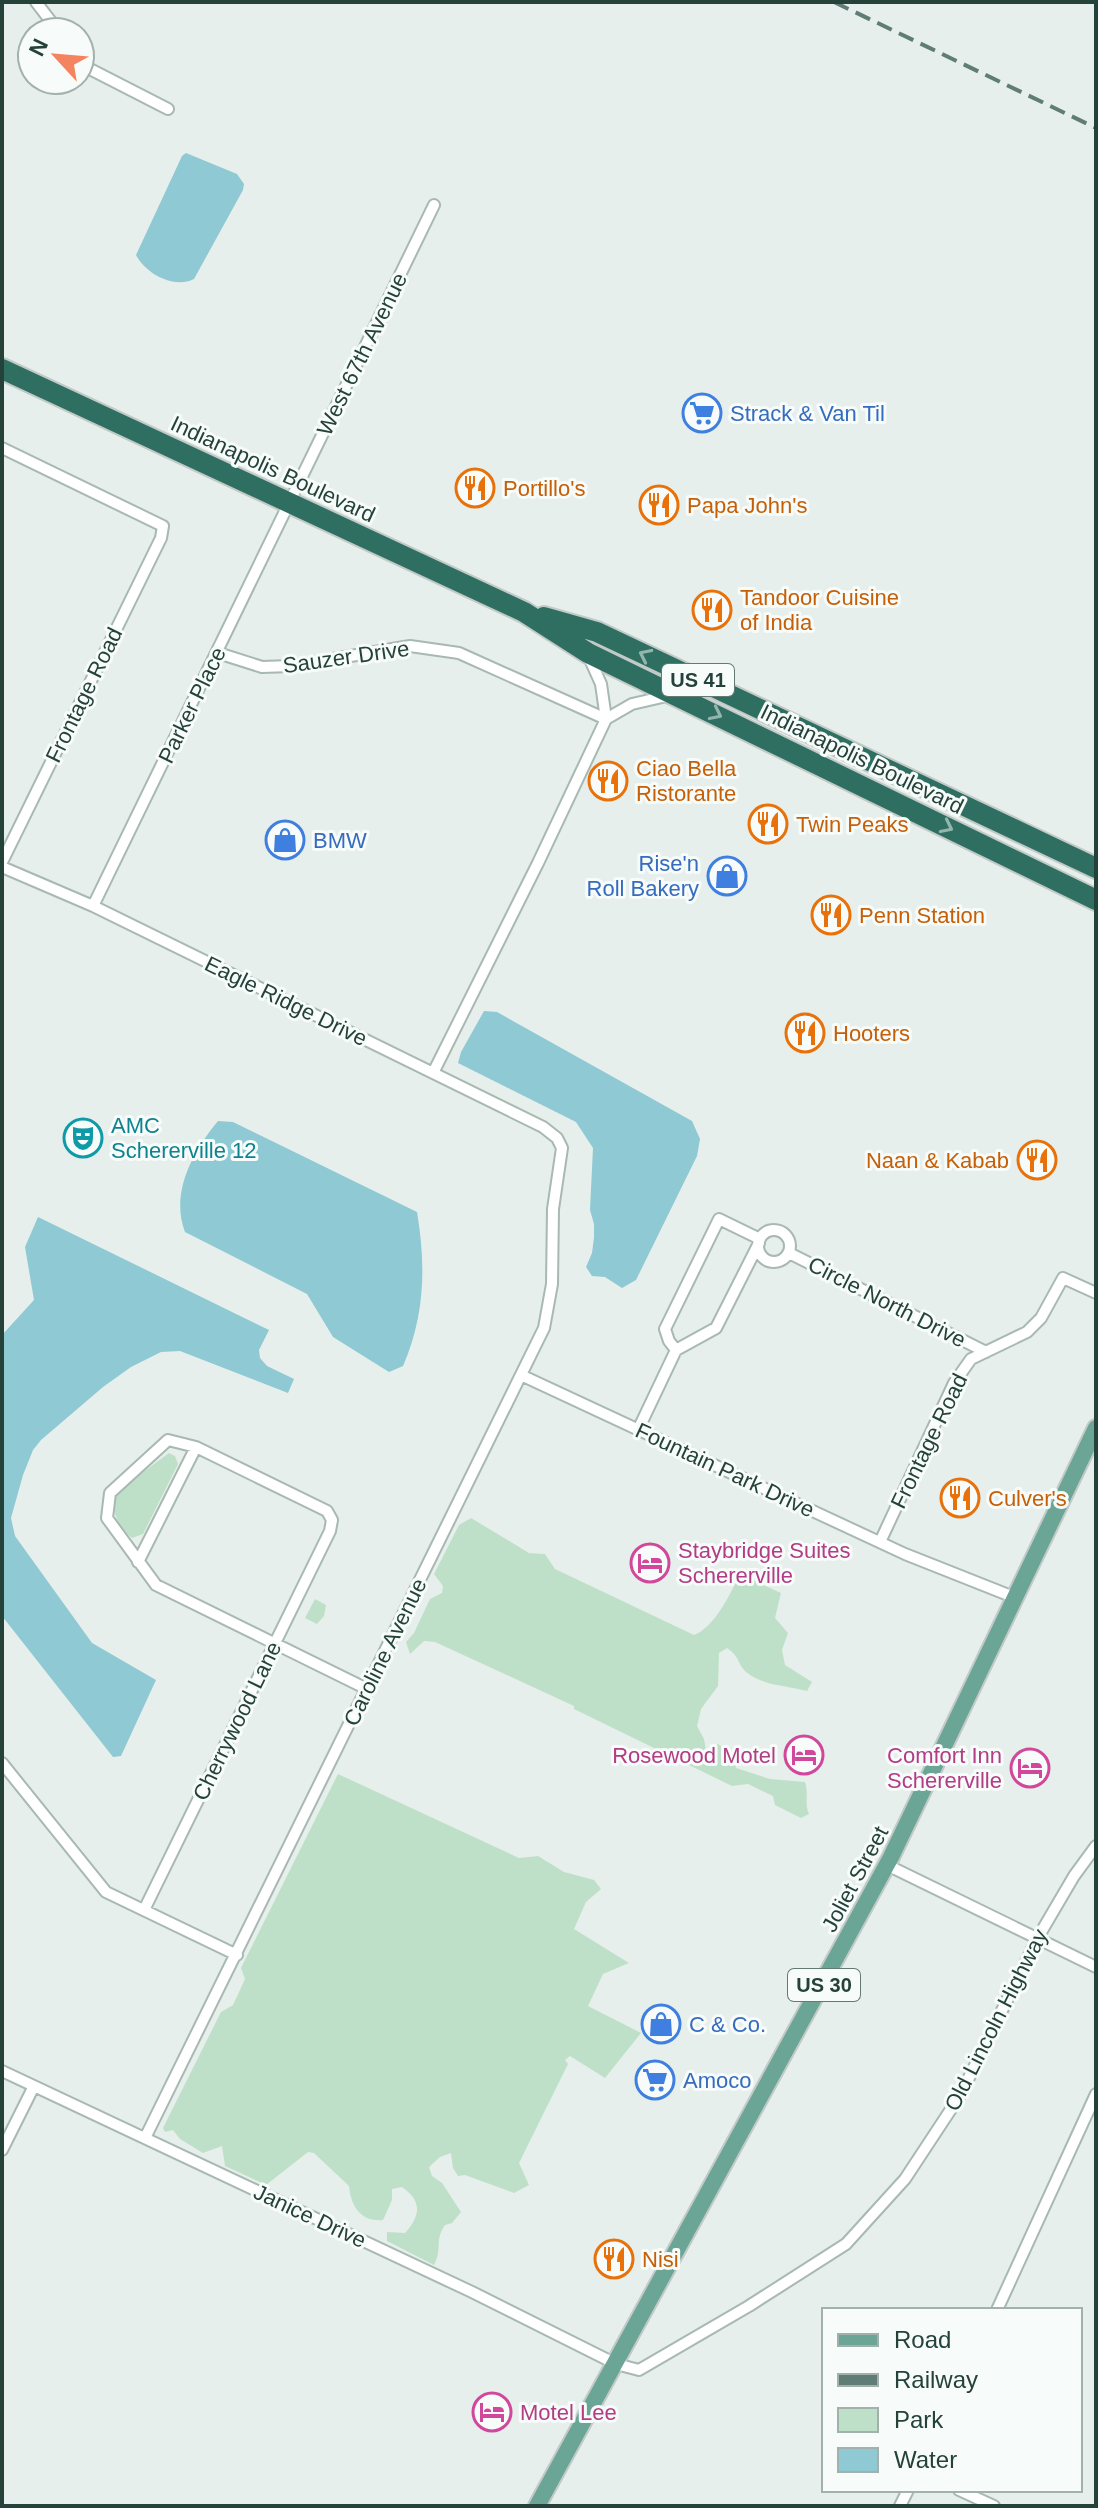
<svg xmlns="http://www.w3.org/2000/svg" width="1098" height="2508" font-family="Arial,sans-serif">
<style>
.green{fill:#bfe0c8}
.water{fill:#8ec9d4}
.lines{fill:none;stroke-linecap:round;stroke-linejoin:round}
.street-casing{stroke:#a8b8b2;stroke-width:14}
.primary-casing{stroke:#c2cac8;stroke-width:20}
.highway-casing{stroke:#c2cac8;stroke-width:24}
.street{stroke:#fff;stroke-width:10}
.primary{stroke:#6aa596;stroke-width:16}
.highway{stroke:#2f6f62;stroke-width:20}
.rail{stroke:#5f7d75;stroke-width:4;stroke-dasharray:16 8;stroke-linecap:butt}
.oneway{stroke:#93b5ae}
.labels{text-anchor:middle;dominant-baseline:central;stroke-width:6;stroke-linejoin:round;paint-order:stroke}
.shield{fill:#f7fbf9;stroke:#637a73;stroke-width:2}
.shield-label{font-size:20px;font-weight:bold;fill:#24423a}
.street-label{font-size:22px;fill:#24423a;stroke:#f7fbf9}
.shop-label{font-size:22px;fill:#366cbe;stroke:#f7fbf9;text-anchor:start}
.food-label{font-size:22px;fill:#c56008;stroke:#f7fbf9;text-anchor:start}
.culture-label{font-size:22px;fill:#0d838f;stroke:#f7fbf9;text-anchor:start}
.hotel-label{font-size:22px;fill:#b23c85;stroke:#f7fbf9;text-anchor:start}
</style>
<rect width="100%" height="100%" fill="#e6efeb"/>
<!-- green -->
<path class="green" d="M 169,1453 L 175,1456 L 178,1464 L 143,1534 L 132,1538 C 121,1530 111,1512 114,1499 L 128,1483 Z
M 471,1518 L 529,1553 L 545,1554 L 555,1569 L 694,1635 C 715,1627 730,1594 740,1574 L 781,1593 L 775,1618 L 788,1633 L 782,1650 L 785,1665 L 812,1682 L 807,1691 C 786,1685 763,1686 746,1672 C 737,1663 740,1657 727,1648 L 719,1653 L 718,1686 L 701,1709 L 697,1726 L 704,1739 L 706,1750 L 718,1744 L 733,1755 L 736,1768 L 770,1779 L 805,1782 C 809,1794 804,1803 809,1814 L 801,1818 L 775,1805 L 773,1796 L 748,1784 L 732,1786 L 574,1709 L 574,1706 L 435,1642 L 424,1641 L 410,1654 L 406,1642 L 414,1633 L 430,1599 L 442,1593 L 443,1586 L 434,1574 L 459,1525 Z
M 315,1599 L 326,1605 L 324,1616 L 317,1624 L 305,1618 Z
M 338,1774 L 519,1858 L 538,1856 L 564,1872 L 594,1880 L 601,1889 L 586,1902 L 574,1929 L 629,1963 L 603,1974 L 588,2006 L 641,2033 L 605,2078 L 570,2056 L 565,2060 L 568,2064 L 519,2163 L 529,2185 L 514,2193 L 465,2175 L 458,2176 L 453,2168 L 451,2153 L 440,2157 L 429,2167 L 432,2176 L 442,2183 L 461,2212 L 452,2223 L 445,2225 C 434,2241 443,2248 434,2265 L 387,2241 L 387,2232 L 405,2233 C 421,2215 422,2201 402,2187 L 392,2189 L 392,2200 L 383,2220 C 360,2222 351,2206 349,2186 L 314,2153 L 308,2152 L 266,2185 L 225,2166 L 222,2146 L 203,2153 L 180,2139 L 173,2130 L 165,2132 L 163,2128 L 221,2012 L 233,2005 L 245,1979 L 241,1968 Z"/>
<!-- water -->
<path class="water" d="M 186,153 L 237,174 L 244,184 L 243,190 L 194,279 C 174,289 146,274 136,255 L 182,156 Z
M 484,1011 L 497,1012 L 692,1121 L 700,1139 L 697,1156 L 636,1280 L 622,1288 L 605,1277 L 592,1276 L 586,1267 L 592,1253 L 594,1238 L 594,1224 L 590,1210 L 593,1148 L 576,1122 L 458,1063 L 461,1052 Z
M 218,1121 L 233,1122 L 417,1212 C 426,1265 425,1316 403,1366 L 389,1372 L 333,1337 L 307,1294 L 185,1232 C 170,1193 193,1151 218,1121 Z
M 38,1217 L 269,1330 L 259,1350 L 260,1358 L 267,1366 L 294,1379 L 288,1393 L 180,1351 L 161,1352 L 131,1367 L 103,1387 L 41,1440 L 33,1450 L 23,1475 L 11,1518 L 15,1536 L 92,1643 L 156,1680 L 121,1756 L 113,1757 L 2,1616 L 2,1335 L 34,1300 L 25,1247 Z"/>
<g class="lines">
<!-- street casing -->
<g class="street-casing">
<path id="street" d="M 36,2 L 59,32
M 80,59 L 86,67 L 168,109
M 2,448 L 163,526 L 161,538 L 2,862
M 218,653 L 262,667 L 291,666 L 410,646 L 459,653 L 606,719
M 606,719 L 632,704 L 671,695
M 2,867 L 93,906 L 543,1127 L 557,1138 L 562,1148 L 553,1209 L 552,1284 L 544,1328 L 145,2138
M 93,906 L 434,205
M 433,1073 L 538,863 L 606,719 L 601,684 L 588,655
M758 1246a16 16 0 1 1 32 0a16 16 0 1 1-32 0Z
M 789,1253 L 986,1352
M 676,1350 L 716,1328 L 759,1243
M 523,1376 L 905,1554 L 1016,1598
M 638,1430 L 676,1350 L 669,1341 L 665,1329 L 719,1219 L 760,1239
M 880,1542 L 954,1383 L 971,1359 L 1027,1332 L 1041,1318 L 1063,1278 L 1096,1293
M 138,1562 L 196,1447
M 2,1763 L 106,1892 L 237,1955
M 887,1865 L 1096,1967
M 144,1910 L 330,1531 L 332,1520 L 327,1511 L 196,1447 L 168,1440 L 110,1493 L 107,1518 L 156,1585 L 367,1689
M 2,2071 L 472,2292 L 616,2364 L 639,2370 L 749,2306 L 846,2244 L 905,2179 L 961,2094 L 1037,1939 L 1074,1876 L 1096,1846
M 2,2150 L 34,2086
M 997,2310 L 1096,2094
M 959,2490 L 994,2506
M 900,2506 L 908,2490"/>
</g>
<!-- primary casing -->
<g class="primary-casing">
<path id="primary" d="M 537,2506 L 891,1857 L 1096,1428"/>
</g>
<!-- highway casing -->
<g class="highway-casing">
<path id="highway" d="M 2,369 L 524,612 L 588,653 L 1096,900
M 544,617 L 597,632 L 1096,868"/>
</g>
<!-- street -->
<use href="#street" class="street"/>
<!-- primary -->
<use href="#primary" class="primary"/>
<!-- highway -->
<use href="#highway" class="highway"/>
<!-- rail -->
<path class="rail" d="M 834,2 L 1096,128"/>
</g>
<!-- one-way arrows -->
<defs><path id="oneway-chevron" d="M-2-3.5L2.5 0L-2 3.5" fill="none" stroke-width="1.6" stroke-linecap="round" stroke-linejoin="round" transform="scale(2)"/></defs>
<g class="oneway">
<use href="#oneway-chevron" transform="translate(645 655) rotate(-154)"/>
<use href="#oneway-chevron" transform="translate(716 714) rotate(26)"/>
<use href="#oneway-chevron" transform="translate(947 827) rotate(26)"/>
</g>
<!-- icons -->
<defs>
<g id="supermarket-ring" transform="scale(2)"><circle r="9.5" fill="#f7fbf9" stroke="#3f7fe0" stroke-width="1.5"/><path d="M-6-5.5h2.5l.6 2H6L4.5 2H-2.5L-4.4-4H-6ZM-1.5 3.2a1.3 1.3 0 1 0 .1 0ZM3 3.2a1.3 1.3 0 1 0 .1 0Z" fill="#3f7fe0"/></g>
<g id="restaurant-ring" transform="scale(2)"><circle r="9.5" fill="#f7fbf9" stroke="#e8710a" stroke-width="1.5"/><path d="M-5-6h1v4h1v-4h1v4h1v-4h1v5L-1.5 .5V6h-2V.5L-5-1ZM5-6V6H3V1.5H1.5Q1.5-4 5-6Z" fill="#e8710a"/></g>
<g id="shop-ring" transform="scale(2)"><circle r="9.5" fill="#f7fbf9" stroke="#3f7fe0" stroke-width="1.5"/><path d="M-5-2.5h2.3a2.7 3.5 0 0 1 5.4 0H5L5.5 6h-11ZM-1.5-2.5h3a1.5 2.3 0 0 0-3 0Z" fill="#3f7fe0"/></g>
<g id="theatre-ring" transform="scale(2)"><circle r="9.5" fill="#f7fbf9" stroke="#0f9aa8" stroke-width="1.5"/><path d="M-5-5.5Q0-4 5-5.5V0Q5 5 0 6Q-5 5-5 0ZM-3.3-2.5H-1v1.5H-3.3ZM1-2.5H3.3v1.5H1ZM-2.8 1Q0 5.5 2.8 1Z" fill="#0f9aa8"/></g>
<g id="hotel-ring" transform="scale(2)"><circle r="9.5" fill="#f7fbf9" stroke="#d1479c" stroke-width="1.5"/><path d="M-6-4.5h1.5V1H6V5H4.5V3h-9V5H-6ZM-4 0a1.8 1.8 0 1 1 3.6 0ZM.5 0V-2.5h3Q6-2.5 6 0Z" fill="#d1479c"/></g>
</defs>
<g fill-rule="evenodd">
<use href="#supermarket-ring" x="702" y="413"/>
<use href="#restaurant-ring" x="475" y="488"/>
<use href="#restaurant-ring" x="659" y="505"/>
<use href="#restaurant-ring" x="712" y="610"/>
<use href="#restaurant-ring" x="608" y="781"/>
<use href="#restaurant-ring" x="768" y="824"/>
<use href="#shop-ring" x="285" y="840"/>
<use href="#shop-ring" x="727" y="876"/>
<use href="#restaurant-ring" x="831" y="915"/>
<use href="#restaurant-ring" x="805" y="1033"/>
<use href="#theatre-ring" x="83" y="1138"/>
<use href="#restaurant-ring" x="1037" y="1160"/>
<use href="#restaurant-ring" x="960" y="1498"/>
<use href="#hotel-ring" x="650" y="1563"/>
<use href="#hotel-ring" x="804" y="1755"/>
<use href="#hotel-ring" x="1030" y="1768"/>
<use href="#shop-ring" x="661" y="2024"/>
<use href="#supermarket-ring" x="655" y="2080"/>
<use href="#restaurant-ring" x="614" y="2259"/>
<use href="#hotel-ring" x="492" y="2412"/>
</g>
<g class="labels">
<!-- shield labels -->
<g class="shield">
<rect x="662" y="664" width="72" height="32" rx="6"/>
<rect x="788" y="1969" width="72" height="32" rx="6"/>
</g>
<g class="shield-label">
<text x="698" y="680">US 41</text>
<text x="824" y="1985">US 30</text>
</g>
<!-- street labels -->
<g class="street-label">
<text transform="translate(362 354) rotate(-64)">West 67th Avenue</text>
<text transform="translate(273 469) rotate(25)">Indianapolis Boulevard</text>
<text transform="translate(346 657) rotate(-8)">Sauzer Drive</text>
<text transform="translate(84 695) rotate(-64)">Frontage Road</text>
<text transform="translate(192 705) rotate(-64)">Parker Place</text>
<text transform="translate(862 759) rotate(26)">Indianapolis Boulevard</text>
<text transform="translate(286 1001) rotate(26)">Eagle Ridge Drive</text>
<text transform="translate(887 1302) rotate(27)">Circle North Drive</text>
<text transform="translate(929 1441) rotate(-64)">Frontage Road</text>
<text transform="translate(725 1470) rotate(25)">Fountain Park Drive</text>
<text transform="translate(385 1652) rotate(-64)">Caroline Avenue</text>
<text transform="translate(237 1721) rotate(-64)">Cherrywood Lane</text>
<text transform="translate(855 1879) rotate(-62)">Joliet Street</text>
<text transform="translate(996 2020) rotate(-63)">Old Lincoln Highway</text>
<text transform="translate(310 2216) rotate(25)">Janice Drive</text>
</g>
<!-- shop labels -->
<g class="shop-label">
<text x="730" y="413">Strack &amp; Van Til</text>
<text x="313" y="840">BMW</text>
<text x="699" y="863" text-anchor="end">Rise'n<tspan x="699" dy="25">Roll Bakery</tspan></text>
<text x="689" y="2024">C &amp; Co.</text>
<text x="683" y="2080">Amoco</text>
</g>
<!-- food labels -->
<g class="food-label">
<text x="503" y="488">Portillo's</text>
<text x="687" y="505">Papa John's</text>
<text x="740" y="597">Tandoor Cuisine<tspan x="740" dy="25">of India</tspan></text>
<text x="636" y="768">Ciao Bella<tspan x="636" dy="25">Ristorante</tspan></text>
<text x="796" y="824">Twin Peaks</text>
<text x="859" y="915">Penn Station</text>
<text x="833" y="1033">Hooters</text>
<text x="1009" y="1160" text-anchor="end">Naan &amp; Kabab</text>
<text x="988" y="1498">Culver's</text>
<text x="642" y="2259">Nisi</text>
</g>
<!-- culture labels -->
<g class="culture-label">
<text x="111" y="1125">AMC<tspan x="111" dy="25">Schererville 12</tspan></text>
</g>
<!-- hotel labels -->
<g class="hotel-label">
<text x="678" y="1550">Staybridge Suites<tspan x="678" dy="25">Schererville</tspan></text>
<text x="776" y="1755" text-anchor="end">Rosewood Motel</text>
<text x="1002" y="1755" text-anchor="end">Comfort Inn<tspan x="1002" dy="25">Schererville</tspan></text>
<text x="520" y="2412">Motel Lee</text>
</g>
</g>
<!-- border -->
<rect width="1098" height="2508" fill="none" stroke="#24423a" stroke-width="8"/>
<!-- legend -->
<rect x="822" y="2308" width="260" height="184" fill="#f7fbf9" stroke="#a3b1ad" stroke-width="2"/>
<rect x="838" y="2334" width="40" height="12" fill="#6aa596" stroke="#a3b1ad" stroke-width="2"/>
<text x="894" y="2348" font-size="24" fill="#24423a">Road</text>
<rect x="838" y="2374" width="40" height="12" fill="#5f7d75" stroke="#a3b1ad" stroke-width="2"/>
<text x="894" y="2388" font-size="24" fill="#24423a">Railway</text>
<rect x="838" y="2408" width="40" height="24" fill="#bfe0c8" stroke="#a3b1ad" stroke-width="2"/>
<text x="894" y="2428" font-size="24" fill="#24423a">Park</text>
<rect x="838" y="2448" width="40" height="24" fill="#8ec9d4" stroke="#a3b1ad" stroke-width="2"/>
<text x="894" y="2468" font-size="24" fill="#24423a">Water</text>
<!-- north arrow -->
<g transform="translate(56 56) rotate(296)"><circle r="38" fill="#f7fbf9" stroke="#a3b1ad" stroke-width="2"/>
<path d="M0-6L14 30L0 20L-14 30Z" fill="#f4845f"/>
<text y="-12" font-size="22" font-weight="bold" text-anchor="middle" fill="#24423a">N</text>
</g>
</svg>
